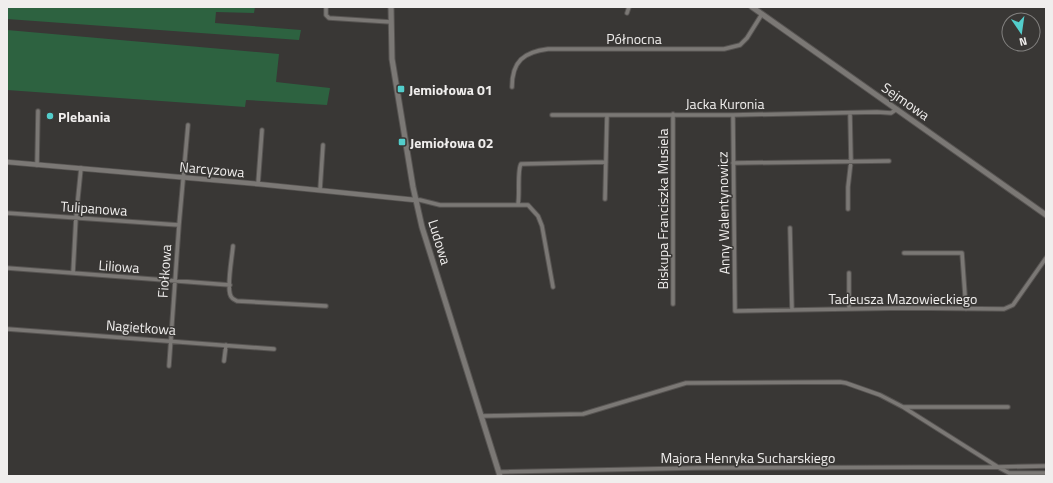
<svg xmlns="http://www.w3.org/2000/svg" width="1053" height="483" font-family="'Titillium Web',sans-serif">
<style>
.green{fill:#2d6240}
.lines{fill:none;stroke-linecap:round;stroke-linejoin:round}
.minor-casing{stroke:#575452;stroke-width:5.5}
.tertiary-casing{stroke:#575452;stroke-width:6}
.secondary-casing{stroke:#575452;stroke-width:7}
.minor{stroke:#7b7875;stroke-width:3.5}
.tertiary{stroke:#7b7875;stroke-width:4.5}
.secondary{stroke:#7b7875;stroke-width:5}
.poi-dot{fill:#53cdcb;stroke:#393735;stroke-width:1.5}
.labels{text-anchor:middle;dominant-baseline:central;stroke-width:3;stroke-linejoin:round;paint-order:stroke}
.street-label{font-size:14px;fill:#f0eeed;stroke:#393735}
.poi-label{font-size:14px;font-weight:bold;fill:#f0eeed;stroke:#393735;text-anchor:start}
</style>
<rect width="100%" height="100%" fill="#393735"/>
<!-- green -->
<path class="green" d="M 7,7 L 255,7 L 254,13 L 216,12 L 215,23 L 301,30 L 299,40 L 7,19 Z
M 7,30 L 279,54 L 276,82 L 330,88 L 327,105 L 246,100 L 245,107 L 7,90 Z"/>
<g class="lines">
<!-- minor casing -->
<g class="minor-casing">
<path id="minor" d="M 326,7 L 326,15 L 329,18 L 391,22
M 627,13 L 629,7
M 512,87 C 512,61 524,52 548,49 L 724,49 L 740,45 L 747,38 L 762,14
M 552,115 L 733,115 L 877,112 L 891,113 L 897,109
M 733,115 L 735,311 L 905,308 L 1004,309 L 1013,305 L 1046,258
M 733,163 L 889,161
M 37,165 L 38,111
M 258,184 L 262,130
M 320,190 L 323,145
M 605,199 L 607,115
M 415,200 L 420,200 L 440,205 L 528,205 L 538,216 L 542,226 L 553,287
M 518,204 C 520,194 517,170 521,164 L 606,162
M 848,209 L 848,187 L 851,161 L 850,113
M 7,213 L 179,225
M 790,228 L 792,310
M 233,246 C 232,258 227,284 230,294 C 231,298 233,299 237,301 L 326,306
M 904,253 L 962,253 L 966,309
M 7,268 L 230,285
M 73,273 L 76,217 L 81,168
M 673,304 L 673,114
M 849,309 L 849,273
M 7,329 L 274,349
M 224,361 L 226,345
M 169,366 L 179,225 L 188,125
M 903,407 L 1008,407
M 481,416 L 583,414 L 686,383 L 840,382 L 846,383 L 880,395 L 903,407 L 998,467 L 1046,466
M 499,472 L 696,468 L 998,467 L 1009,473 L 1046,473"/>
</g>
<!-- tertiary casing -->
<g class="tertiary-casing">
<path id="tertiary" d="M 7,162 L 258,184 L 415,200"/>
</g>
<!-- secondary casing -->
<g class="secondary-casing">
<path id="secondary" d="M 391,7 L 392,59 L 413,187 L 422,227 L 500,476
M 752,7 L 1046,215"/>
</g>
<!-- minor -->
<use href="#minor" class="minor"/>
<!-- tertiary -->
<use href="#tertiary" class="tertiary"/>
<!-- secondary -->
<use href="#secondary" class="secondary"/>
</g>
<!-- markers -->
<g class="poi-dot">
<rect x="397" y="85" width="8" height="8" rx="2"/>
<circle cx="50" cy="116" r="4"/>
<rect x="398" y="138" width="8" height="8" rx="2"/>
</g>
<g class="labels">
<!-- street labels -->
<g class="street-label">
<text x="634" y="38">Północna</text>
<text transform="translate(906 101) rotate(35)">Sejmowa</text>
<text x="725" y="103">Jacka Kuronia</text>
<text transform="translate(212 169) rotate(5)">Narcyzowa</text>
<text transform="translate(94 208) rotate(4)">Tulipanowa</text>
<text transform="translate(662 209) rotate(-90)">Biskupa Franciszka Musiela</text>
<text transform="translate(723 213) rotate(-91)">Anny Walentynowicz</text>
<text transform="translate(440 242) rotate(73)">Ludowa</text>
<text transform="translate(119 266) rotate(4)">Liliowa</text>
<text transform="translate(164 271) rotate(-86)">Fiołkowa</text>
<text x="903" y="298">Tadeusza Mazowieckiego</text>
<text transform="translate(141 327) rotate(4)">Nagietkowa</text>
<text x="748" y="457">Majora Henryka Sucharskiego</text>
</g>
<!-- poi labels -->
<g class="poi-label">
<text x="409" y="89">Jemiołowa 01</text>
<text x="58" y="116">Plebania</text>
<text x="410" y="142">Jemiołowa 02</text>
</g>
</g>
<!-- border -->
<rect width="1053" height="483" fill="none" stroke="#f0eeed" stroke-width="16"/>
<!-- north arrow -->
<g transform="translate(1021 32) rotate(167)"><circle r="19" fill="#393735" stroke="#82807f"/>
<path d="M0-3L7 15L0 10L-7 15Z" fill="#53cdcb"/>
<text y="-6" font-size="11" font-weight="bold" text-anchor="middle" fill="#f0eeed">N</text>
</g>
</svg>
